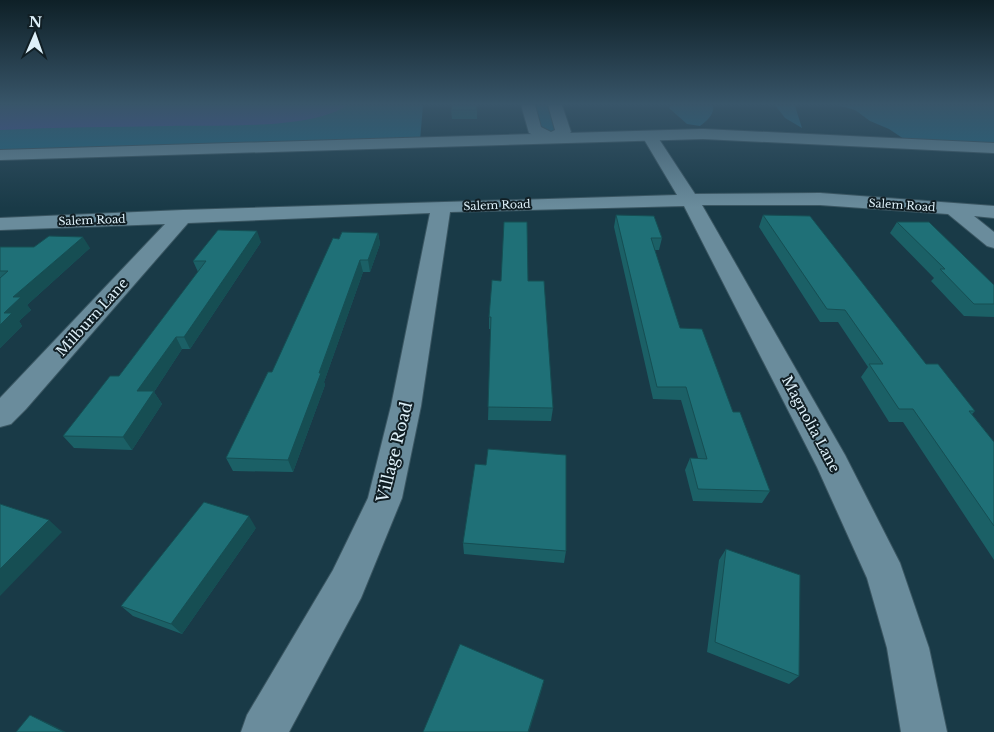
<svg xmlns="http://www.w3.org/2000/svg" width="994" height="732" font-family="'Libre Baskerville',serif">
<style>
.green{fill:#1f6883}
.water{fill:#474f9d}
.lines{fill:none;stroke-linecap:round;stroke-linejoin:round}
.street-casing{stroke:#3a5662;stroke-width:2}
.secondary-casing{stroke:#3a5662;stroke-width:2}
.street{fill:#6a8c9c;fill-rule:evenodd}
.secondary{fill:#6a8c9c;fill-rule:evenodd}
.wall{fill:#1b6066}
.shaded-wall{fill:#164e53}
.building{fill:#1f7077;stroke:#164e53}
.labels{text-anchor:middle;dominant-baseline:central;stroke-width:4;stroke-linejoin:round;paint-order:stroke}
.far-street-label{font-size:11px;fill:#def0f9;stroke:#111f25}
.street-label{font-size:14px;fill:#def0f9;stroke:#111f25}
.near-street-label{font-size:16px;fill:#def0f9;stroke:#111f25}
</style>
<rect width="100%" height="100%" fill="#193a47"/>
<!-- green -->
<path class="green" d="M 0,105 L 423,105 L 420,141 L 0,155 Z
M 528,105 L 555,105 L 563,132 L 552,138 L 534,130 Z
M 671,105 L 713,105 C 715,114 707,121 700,126 L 687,124 L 669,108 Z
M 775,105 L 798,105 L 795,106 L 802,128 L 785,118 Z
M 837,105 L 994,105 L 994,148 L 910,143 L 889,129 L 870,121 L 855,110 Z"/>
<!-- water -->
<path class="water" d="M 0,105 L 347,105 C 314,130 214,125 171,126 C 114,127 57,127 0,130 Z"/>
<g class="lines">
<!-- street casing -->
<g class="street-casing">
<path id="street" d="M 521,105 L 535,105 L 541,127 L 551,132 L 555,130 L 548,105 L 562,105 L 571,132 L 568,135 L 552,143 L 529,133 Z
M 650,131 L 655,133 L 695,194 L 820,193 L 994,206 L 994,218 L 974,216 L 994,232 L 994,248 L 987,246 L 948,214 L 820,205 L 702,205 L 845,455 L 900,563 L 929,648 L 947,732 L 901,732 L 887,648 L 867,578 L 817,467 L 684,206 L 450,212 L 421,406 L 402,498 L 361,598 L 289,732 L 241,732 L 247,715 L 333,570 L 368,498 L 391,406 L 430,213 L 188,223 L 26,409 L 11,424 L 0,427 L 0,398 L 165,224 L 0,230 L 0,218 L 183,210 L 677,195 L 642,136 L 645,133 Z"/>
</g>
<!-- secondary casing -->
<g class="secondary-casing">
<path id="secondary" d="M 703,129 L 994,143 L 994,153 L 703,139 L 0,160 L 0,150 Z"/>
</g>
<!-- street -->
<use href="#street" class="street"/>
<!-- secondary -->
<use href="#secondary" class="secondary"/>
</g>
<!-- wall -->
<path class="wall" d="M 477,105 L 477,119 L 452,119 L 451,110 Z
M 616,215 L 662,238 L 659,250 L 654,250 L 680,328 L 733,412 L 770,491 L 762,503 L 693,501 L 685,470 L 690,458 L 698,458 L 681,400 L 653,399 L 614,227 Z
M 763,215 L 926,364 L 975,411 L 972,414 L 994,442 L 994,560 L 903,422 L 889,422 L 861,377 L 868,367 L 838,322 L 820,322 L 759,227 Z
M 897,222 L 994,285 L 994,317 L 964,316 L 931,281 L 934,278 L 890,233 Z
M 378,233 L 380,244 L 370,272 L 363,272 L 324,382 L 325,385 L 293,472 L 233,471 L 226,458 L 272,372 Z
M 261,242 L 190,349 L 182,349 L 154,392 L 162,404 L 132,450 L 74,448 L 63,436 L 119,376 L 198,272 L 193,261 Z
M 0,247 L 90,248 L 27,305 L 31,310 L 19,321 L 22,326 L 0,348 Z
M 528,281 L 553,408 L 551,421 L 488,420 L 491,329 L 489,329 L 489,317 Z
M 256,528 L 182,634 L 133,616 L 121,606 Z
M 463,543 L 566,551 L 564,563 L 464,554 Z
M 726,549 L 799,676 L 789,684 L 707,652 L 719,560 Z"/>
<!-- shaded-wall -->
<path class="shaded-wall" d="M 257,231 L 261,242 L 190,349 L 184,337 Z
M 378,233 L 380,244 L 370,272 L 368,260 Z
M 83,237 L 90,248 L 27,305 L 31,310 L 19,321 L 22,326 L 0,348 L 0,325 L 4,313 L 13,297 Z
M 360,260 L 363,272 L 324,382 L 325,385 L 293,472 L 288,460 Z
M 176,337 L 182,349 L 154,392 L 162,404 L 132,450 L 123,437 L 137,391 Z
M 249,516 L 256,528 L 182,634 L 171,624 Z
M 49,520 L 62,532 L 0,596 L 0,569 Z
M 544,680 L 542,689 L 529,732 L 528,732 Z
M 30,715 L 48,723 L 66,732 L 64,732 Z"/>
<!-- building -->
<path class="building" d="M 452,105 L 477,105 L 477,110 L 451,110 Z
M 616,215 L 654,216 L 662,238 L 651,238 L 680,328 L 702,329 L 733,412 L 740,412 L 770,491 L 698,489 L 690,458 L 707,459 L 686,387 L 657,387 Z
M 763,215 L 810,216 L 926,364 L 938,364 L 975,411 L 969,411 L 994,442 L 994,526 L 913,409 L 899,409 L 869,364 L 883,364 L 845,310 L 827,309 Z
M 504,222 L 527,222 L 528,281 L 544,281 L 553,408 L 488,407 L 491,317 L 489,317 L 492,280 L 501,281 Z
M 897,222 L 929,222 L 994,285 L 994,304 L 974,304 L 940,269 L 945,269 Z
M 218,230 L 257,231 L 184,337 L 176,337 L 137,391 L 154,391 L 123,437 L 63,436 L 110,376 L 119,376 L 206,261 L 193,261 Z
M 342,232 L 378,233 L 368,260 L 360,260 L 319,373 L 321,373 L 288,460 L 226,458 L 268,372 L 272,372 L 333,238 L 339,239 Z
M 49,236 L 83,237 L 13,297 L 21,297 L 4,313 L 12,313 L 0,325 L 0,278 L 8,271 L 0,271 L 0,247 L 34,247 Z
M 488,449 L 566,455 L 566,551 L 463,543 L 475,464 L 486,465 Z
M 204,502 L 249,516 L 171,624 L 121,606 Z
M 0,504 L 49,520 L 0,569 Z
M 726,549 L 800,575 L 799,676 L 715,642 Z
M 460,644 L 544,680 L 528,732 L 423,732 Z
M 30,715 L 64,732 L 16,732 Z"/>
<!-- sky -->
<linearGradient id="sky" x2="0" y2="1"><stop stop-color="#0e2027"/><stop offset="0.5" stop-color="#385569"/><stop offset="1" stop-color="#385569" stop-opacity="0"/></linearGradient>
<rect width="994" height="208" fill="url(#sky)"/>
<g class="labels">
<!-- far-street labels -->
<g class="far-street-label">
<text transform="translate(497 205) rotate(-2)">Salem Road</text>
<text transform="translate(902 205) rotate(4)">Salem Road</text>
<text transform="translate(92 220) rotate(-2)">Salem Road</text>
</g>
<!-- street labels -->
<g class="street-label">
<text transform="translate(92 317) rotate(-48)">Milburn Lane</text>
<text transform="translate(811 424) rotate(62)">Magnolia Lane</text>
</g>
<!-- near-street labels -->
<g class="near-street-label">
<text transform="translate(394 452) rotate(-76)">Village Road</text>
</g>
</g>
<!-- north arrow -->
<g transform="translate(35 35) rotate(2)" stroke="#111f25" stroke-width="4" paint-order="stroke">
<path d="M0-4L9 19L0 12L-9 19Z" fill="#def0f9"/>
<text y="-8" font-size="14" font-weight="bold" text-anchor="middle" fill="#def0f9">N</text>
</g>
</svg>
